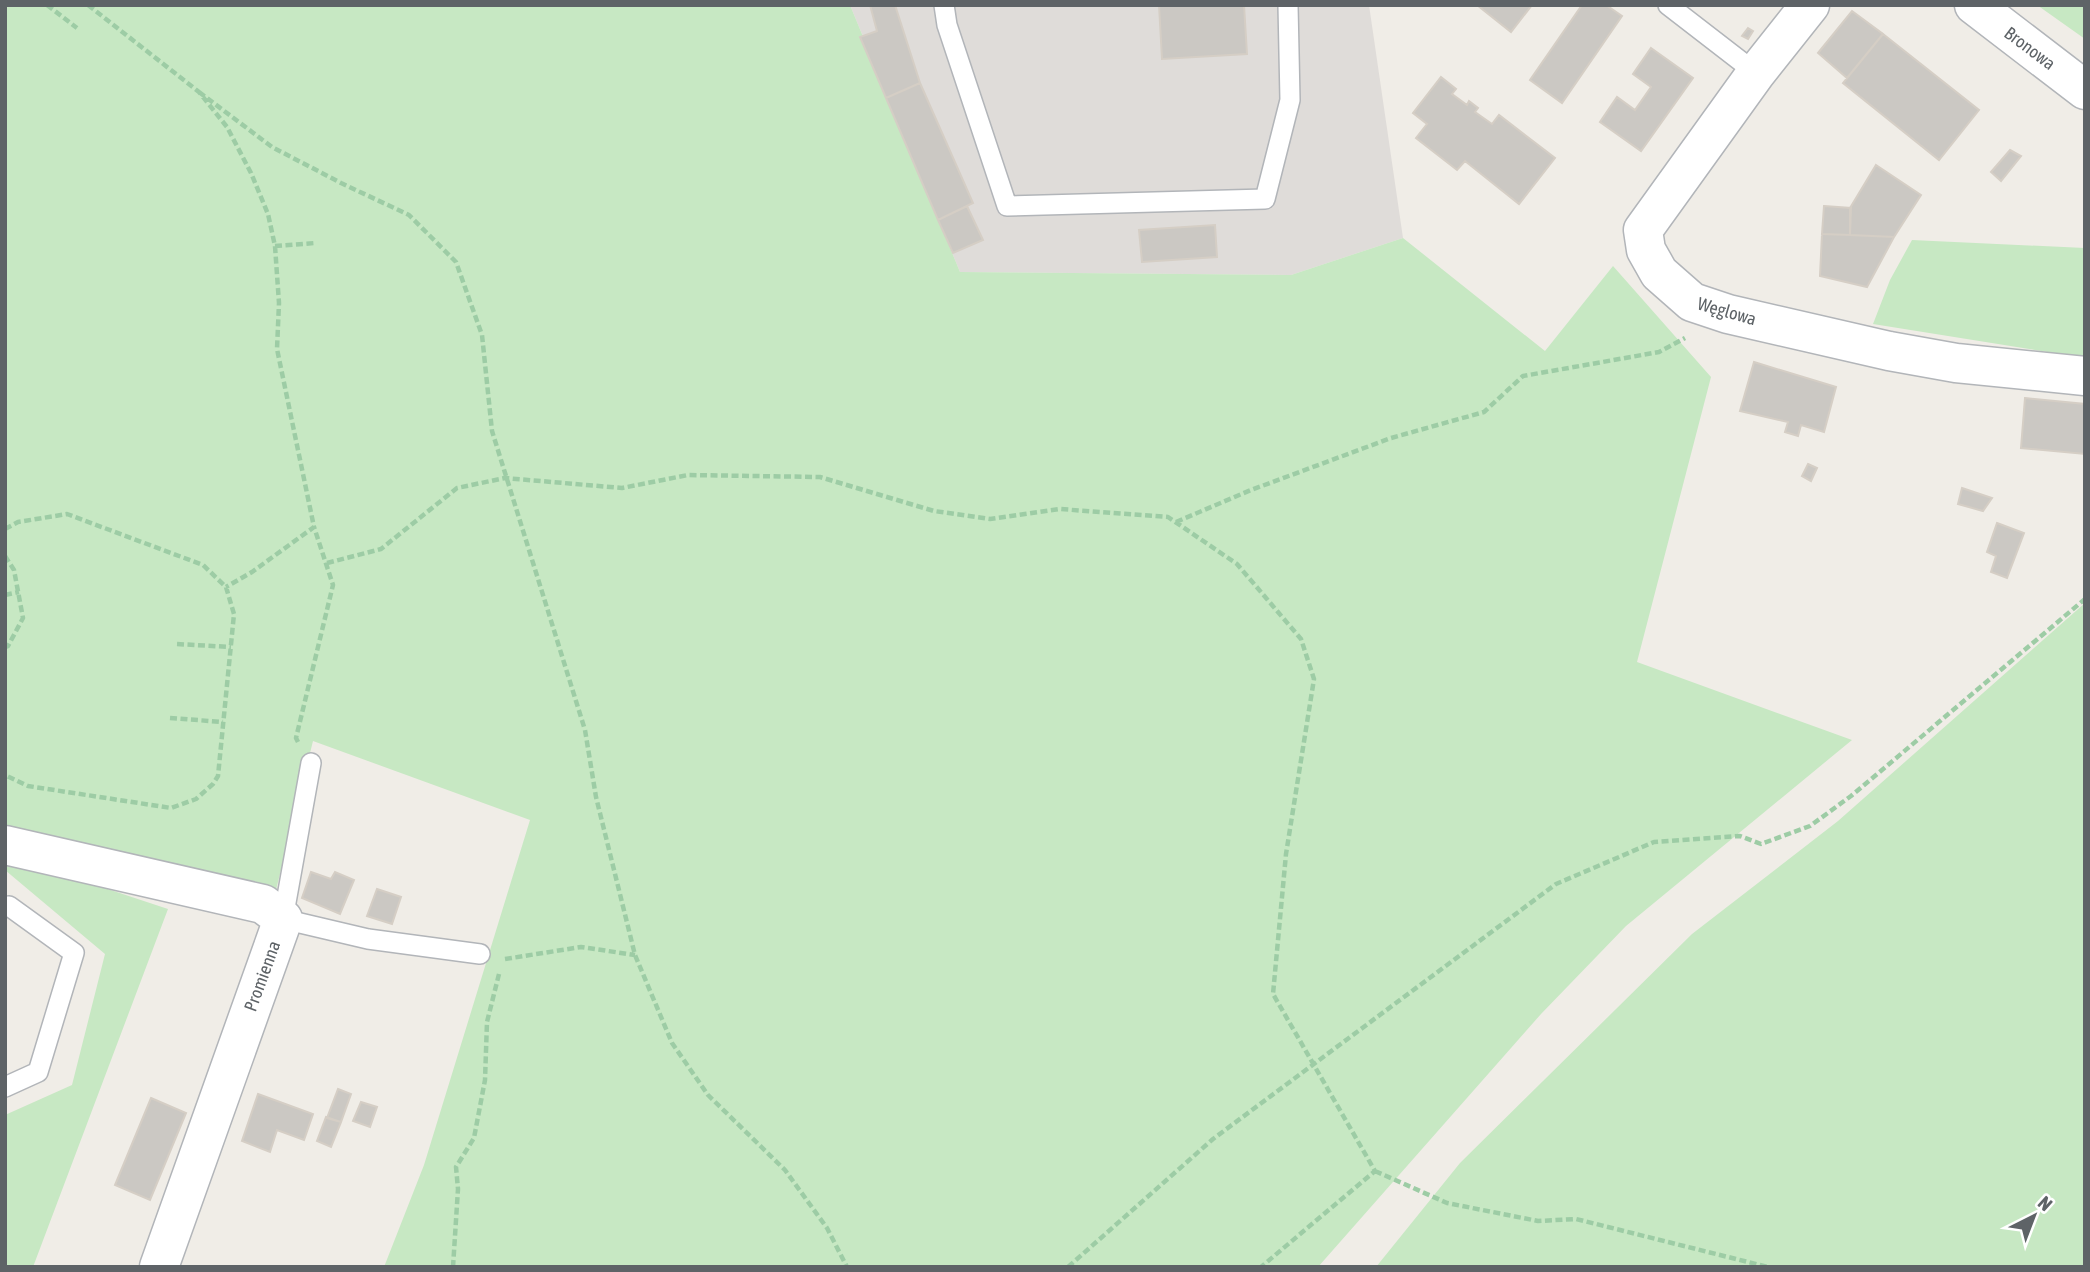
<svg xmlns="http://www.w3.org/2000/svg" width="2090" height="1272" font-family="'Asap Condensed',sans-serif">
<style>
.industrial{fill:#dfdcd9}
.green{fill:#c7e8c3}
.building{fill:#cbc8c3;stroke:#d5cec5;stroke-width:2}
.lines{fill:none;stroke-linecap:round;stroke-linejoin:round}
.lane-casing{stroke:#b2b5b9;stroke-width:22}
.street-casing{stroke:#b2b5b9;stroke-width:41}
.path{stroke:#9dcca5;stroke-width:4.5;stroke-dasharray:7 3.5;stroke-linecap:butt}
.lane{stroke:#fff;stroke-width:19}
.street{stroke:#fff;stroke-width:38}
.labels{text-anchor:middle;dominant-baseline:central;stroke-width:5;stroke-linejoin:round;paint-order:stroke}
.street-label{font-size:18px;fill:#5e6367;stroke:#fff}
</style>
<rect width="100%" height="100%" fill="#f0ede7"/>
<!-- industrial -->
<path class="industrial" d="M 850,5 L 1369,5 L 1403,238 L 1291,275 L 960,272 Z"/>
<!-- green -->
<path class="green" d="M 5,5 L 850,5 L 960,272 L 1291,275 L 1403,238 L 1545,351 L 1613,266 L 1711,377 L 1637,662 L 1852,740 L 1626,926 L 1541,1014 L 1318,1267 L 384,1267 L 424,1165 L 530,820 L 313,741 L 275,894 L 5,835 Z
M 2037,5 L 2085,5 L 2085,39 Z
M 1912,240 L 2085,248 L 2085,358 L 1873,324 L 1890,280 Z
M 2085,603 L 2085,1267 L 1376,1267 L 1460,1163 L 1692,934 L 1838,821 Z
M 26,862 L 168,909 L 33,1267 L 5,1267 L 5,1115 L 72,1085 L 105,954 L 5,870 L 5,865 Z"/>
<!-- building -->
<path class="building" d="M 870,5 L 895,5 L 920,83 L 886,98 L 860,37 L 877,31 Z
M 1159,5 L 1244,5 L 1247,54 L 1162,59 Z
M 1477,5 L 1532,5 L 1511,32 Z
M 1582,5 L 1606,5 L 1622,16 L 1562,103 L 1530,80 Z
M 1852,11 L 1883,34 L 1847,78 L 1818,53 Z
M 1748,28 L 1753,31 L 1748,39 L 1742,36 Z
M 1883,34 L 1979,110 L 1939,160 L 1843,83 Z
M 1651,48 L 1693,78 L 1641,151 L 1600,122 L 1617,97 L 1635,110 L 1651,87 L 1633,74 Z
M 1441,77 L 1456,89 L 1452,94 L 1467,105 L 1469,101 L 1478,108 L 1475,112 L 1492,124 L 1499,115 L 1555,158 L 1519,204 L 1465,161 L 1457,170 L 1416,138 L 1427,124 L 1413,113 Z
M 920,83 L 973,203 L 938,220 L 886,98 Z
M 2010,150 L 2021,156 L 2001,181 L 1991,172 Z
M 1876,165 L 1921,195 L 1894,237 L 1850,235 L 1850,208 Z
M 967,206 L 983,240 L 953,253 L 938,220 Z
M 1824,206 L 1851,208 L 1850,235 L 1822,234 Z
M 1215,225 L 1217,257 L 1142,262 L 1139,230 Z
M 1822,234 L 1850,235 L 1894,237 L 1867,287 L 1820,276 Z
M 1754,362 L 1836,387 L 1824,432 L 1801,425 L 1798,436 L 1785,432 L 1788,422 L 1740,411 Z
M 2025,398 L 2085,404 L 2085,454 L 2021,448 Z
M 1808,464 L 1817,468 L 1811,481 L 1802,476 Z
M 1962,488 L 1992,498 L 1983,511 L 1958,504 Z
M 1997,523 L 2024,533 L 2007,578 L 1991,572 L 1996,556 L 1987,552 Z
M 311,872 L 331,879 L 335,872 L 354,880 L 340,914 L 302,898 Z
M 377,889 L 401,897 L 392,924 L 367,916 Z
M 338,1089 L 351,1094 L 341,1122 L 327,1118 Z
M 258,1094 L 313,1114 L 304,1140 L 277,1130 L 270,1152 L 242,1141 Z
M 151,1098 L 186,1113 L 150,1200 L 115,1185 Z
M 361,1102 L 377,1107 L 370,1127 L 353,1121 Z
M 326,1117 L 341,1122 L 331,1147 L 317,1141 Z"/>
<g class="lines">
<!-- lane casing -->
<g class="lane-casing">
<path id="lane" d="M 944,5 L 947,25 L 1007,206 L 1265,199 L 1290,100 L 1288,5
M 1668,5 L 1756,73
M 311,763 L 283,919 L 368,939 L 480,954
M 5,1087 L 38,1072 L 74,953 L 9,906"/>
</g>
<!-- street casing -->
<g class="street-casing">
<path id="street" d="M 1810,5 L 1756,73 L 1643,230 L 1646,250 L 1659,273 L 1692,302 L 1728,314 L 1889,351 L 1956,363 L 2085,376
M 1974,5 L 2085,90
M 5,845 L 263,904 L 283,919 L 159,1267"/>
</g>
<!-- path -->
<path class="path" d="M 47,5 L 77,28
M 88,5 L 199,92 L 227,127 L 251,173 L 268,214 L 275,246 L 279,303 L 277,349 L 314,527 L 252,572 L 226,587
M 199,92 L 272,147 L 341,183 L 409,215 L 456,262 L 482,335 L 492,431 L 585,730 L 596,797 L 635,955 L 672,1043 L 708,1095 L 785,1170 L 827,1228 L 847,1267
M 275,246 L 315,243
M 1176,522 L 1251,490 L 1391,438 L 1484,412 L 1523,376 L 1659,352 L 1685,338
M 5,529 L 18,522 L 67,514 L 203,565 L 226,587 L 234,614 L 218,776 L 213,784 L 196,799 L 171,808 L 28,786 L 5,775
M 5,556 L 14,570 L 23,618 L 8,646 L 5,647
M 327,563 L 381,549 L 457,488 L 505,478 L 622,488 L 688,475 L 820,477 L 934,511 L 990,519 L 1060,509 L 1168,517 L 1237,564 L 1301,639 L 1314,679 L 1286,854 L 1273,994 L 1375,1171 L 1261,1267
M 5,595 L 19,592
M 177,644 L 231,647
M 170,718 L 223,722
M 298,742 L 296,738 L 333,585 L 314,527
M 505,959 L 581,947 L 635,955
M 1375,1171 L 1447,1203 L 1538,1221 L 1576,1219 L 1768,1267
M 453,1267 L 458,1189 L 456,1167 L 474,1138 L 485,1080 L 487,1022 L 499,974
M 1068,1267 L 1213,1139 L 1556,884 L 1654,842 L 1740,836 L 1761,844 L 1810,826 L 1851,796 L 2085,599"/>
<!-- lane -->
<use href="#lane" class="lane"/>
<!-- street -->
<use href="#street" class="street"/>
</g>
<g class="labels">
<!-- street labels -->
<g class="street-label">
<text transform="translate(2030 48) rotate(37)">Bronowa</text>
<text transform="translate(1727 311) rotate(16)">Węglowa</text>
<text transform="translate(262 976) rotate(-70)">Promienna</text>
</g>
</g>
<!-- border -->
<rect width="2090" height="1272" fill="none" stroke="#5e6367" stroke-width="14"/>
<!-- north arrow -->
<g transform="translate(2034 1216) rotate(42)" stroke="#ffffff" stroke-width="5" paint-order="stroke">
<path d="M0-5L12 26L0 18L-12 26Z" fill="#5e6367"/>
<text y="-10" font-size="19" font-weight="bold" text-anchor="middle" fill="#5e6367">N</text>
</g>
</svg>
